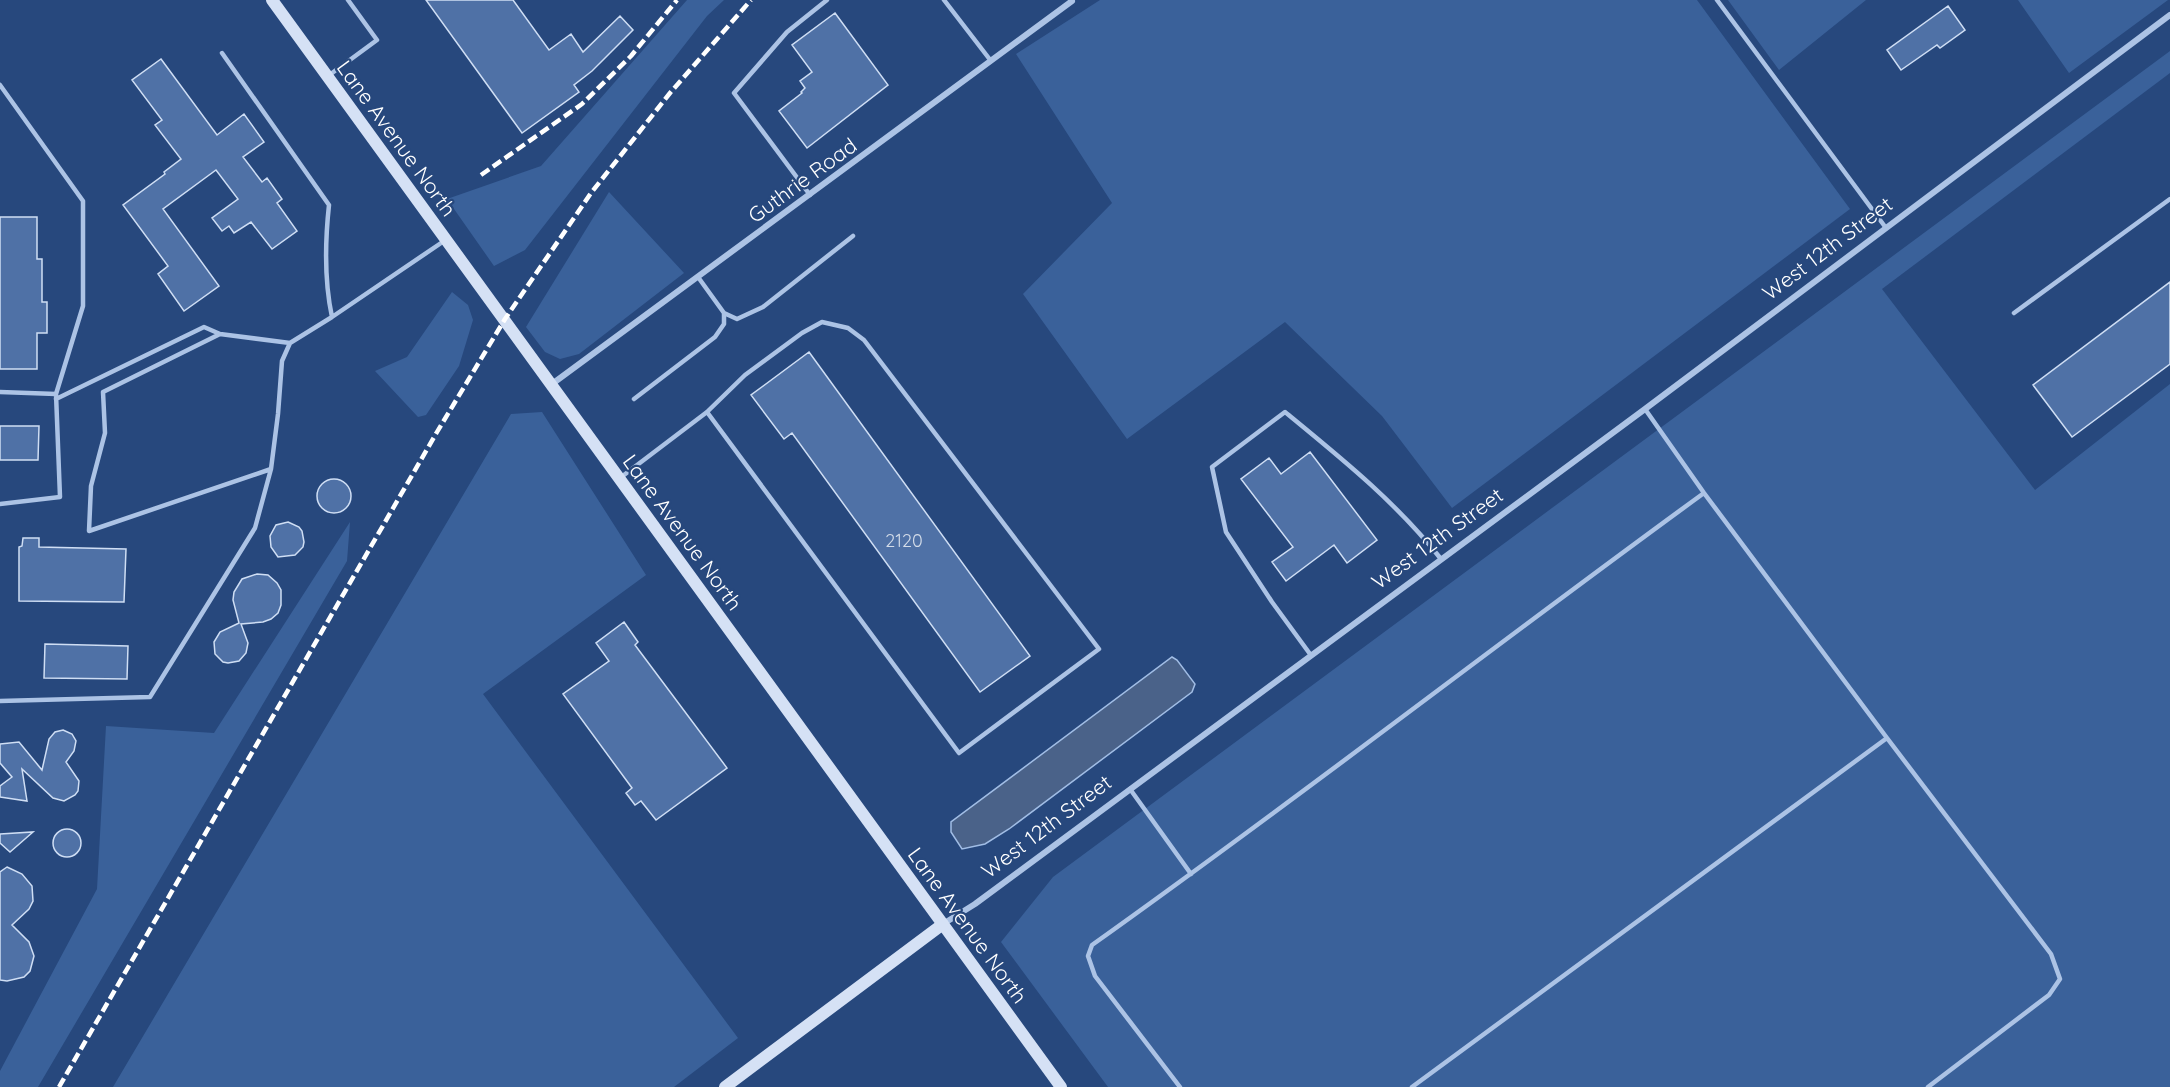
<svg xmlns="http://www.w3.org/2000/svg" width="2170" height="1087" font-family="Quicksand,sans-serif">
<style>
.green{fill:#3a619a}
.water{fill:#4a6289;stroke:#a1bde5;stroke-width:1.5}
.building{fill:#4f71a6;stroke:#cfdef4;stroke-width:1.5}
.lines{fill:none;stroke-linecap:round;stroke-linejoin:round}
.lane{stroke:#acc3e5;stroke-width:4.5}
.street{stroke:#acc3e5;stroke-width:6}
.secondary{stroke:#d5e1f5;stroke-width:12}
.rail{stroke:#fff;stroke-width:4.5;stroke-dasharray:10 4.5;stroke-linecap:butt}
.labels{text-anchor:middle;dominant-baseline:central;stroke-width:4.5;stroke-linejoin:round;paint-order:stroke}
.number-label{font-size:18px;fill:#d3dce9}
.street-label{font-size:21px;fill:#fff;stroke:#27487d}
</style>
<rect width="100%" height="100%" fill="#27487d"/>
<!-- green -->
<path class="green" d="M 687,0 L 724,0 L 707,16 L 525,250 L 494,266 L 447,199 L 541,166 Z
M 1100,0 L 1697,0 L 1850,209 L 1452,508 L 1382,416 L 1285,322 L 1127,439 L 1023,294 L 1112,203 L 1016,54 Z
M 1728,0 L 1866,0 L 1779,70 Z
M 2018,0 L 2168,0 L 2069,73 Z
M 2170,51 L 2170,73 L 1882,289 L 2035,490 L 2170,384 L 2170,1087 L 1108,1087 L 1001,942 L 1053,877 Z
M 609,192 L 684,273 L 579,354 L 560,359 L 545,352 L 526,327 Z
M 452,292 L 468,305 L 473,320 L 459,366 L 426,415 L 418,417 L 375,371 L 407,357 Z
M 542,412 L 646,575 L 483,694 L 738,1038 L 674,1087 L 113,1087 L 511,414 Z
M 350,522 L 347,561 L 38,1087 L 0,1087 L 0,1071 L 97,889 L 106,726 L 214,733 Z"/>
<!-- water -->
<path class="water" d="M 1172,657 L 1177,660 L 1195,684 L 1192,692 L 1009,829 L 985,844 L 962,849 L 951,832 L 951,822 Z"/>
<!-- building -->
<path class="building" d="M 426,0 L 513,0 L 549,50 L 571,34 L 583,52 L 620,16 L 633,30 L 592,71 L 574,85 L 579,92 L 522,133 Z
M 1948,6 L 1965,30 L 1940,48 L 1937,45 L 1901,70 L 1887,50 Z
M 835,13 L 888,85 L 807,148 L 779,111 L 802,93 L 801,92 L 805,88 L 800,81 L 812,72 L 792,45 Z
M 161,59 L 217,135 L 244,114 L 264,142 L 243,157 L 262,182 L 267,178 L 282,199 L 277,203 L 297,231 L 272,249 L 251,222 L 234,233 L 229,226 L 222,231 L 212,218 L 238,199 L 216,170 L 163,209 L 219,286 L 184,311 L 158,274 L 168,266 L 123,205 L 165,174 L 164,172 L 181,159 L 155,125 L 162,120 L 132,80 Z
M 0,217 L 37,217 L 37,259 L 42,259 L 42,302 L 47,302 L 47,333 L 37,333 L 37,369 L 0,369 Z
M 2170,282 L 2170,364 L 2072,437 L 2033,385 Z
M 809,352 L 1030,656 L 980,692 L 792,433 L 784,439 L 751,395 Z
M 0,426 L 39,426 L 38,460 L 0,460 Z
M 1310,452 L 1377,540 L 1347,563 L 1334,545 L 1286,581 L 1272,562 L 1293,547 L 1241,479 L 1269,458 L 1281,474 Z
M317 496a17 17 0 1 1 34 0a17 17 0 1 1-34 0Z
M 288,522 L 299,527 L 302,531 L 304,542 L 303,547 L 295,555 L 278,557 L 271,547 L 270,536 L 276,525 Z
M 23,538 L 39,538 L 39,547 L 126,549 L 124,602 L 19,601 L 19,547 L 22,546 Z
M 257,574 L 268,575 L 277,583 L 281,590 L 281,605 L 278,613 L 271,619 L 263,622 L 241,624 L 248,643 L 246,653 L 239,661 L 228,663 L 223,662 L 215,654 L 214,642 L 220,632 L 239,623 L 233,600 L 234,592 L 242,579 Z
M 624,622 L 638,642 L 635,645 L 727,768 L 656,820 L 641,801 L 635,805 L 626,793 L 632,788 L 563,694 L 609,661 L 596,643 Z
M 45,644 L 128,646 L 127,679 L 44,678 Z
M 63,730 L 72,734 L 76,741 L 74,751 L 66,762 L 79,781 L 78,791 L 75,795 L 64,801 L 53,798 L 22,769 L 27,801 L 0,797 L 0,786 L 12,777 L 0,763 L 0,744 L 19,742 L 42,770 L 49,739 L 55,732 Z
M53 843a14 14 0 1 1 28 0a14 14 0 1 1-28 0Z
M 33,832 L 10,852 L 0,843 L 0,834 Z
M 7,867 L 22,874 L 32,886 L 33,901 L 29,909 L 12,925 L 29,942 L 34,956 L 30,971 L 24,977 L 7,981 L 0,980 L 0,872 Z"/>
<g class="lines">
<!-- lane -->
<path class="lane" d="M 944,0 L 991,61
M 1717,0 L 1886,228
M 222,53 L 329,205 C 325,242 324,280 332,317
M 328,76 L 377,40 L 348,0
M 0,85 L 83,201 L 83,306 L 56,394
M 810,195 L 734,93 L 787,32 L 827,0
M 724,313 L 737,319 L 763,307 L 853,236
M 2014,313 L 2170,199
M 290,343 L 220,334 L 103,392 L 105,433 L 91,486 L 89,531 L 271,469 L 278,414 L 282,361 L 290,343 L 332,317 L 444,241
M 0,392 L 56,394 L 60,497 L 0,504
M 56,399 L 204,327 L 220,334
M 634,399 L 715,337 L 724,324 L 724,313 L 698,277
M 1645,409 L 1704,493 L 1887,738 L 2051,954 L 2060,979 L 2049,995 L 1928,1087
M 620,478 L 707,412 L 745,375 L 802,333 L 822,322 L 848,328 L 864,340 L 1099,649 L 959,753 L 707,412
M 1310,654 L 1272,602 L 1226,532 L 1212,467 L 1285,412 C 1341,458 1396,502 1441,559
M 0,701 L 150,697 L 255,528 L 271,469
M 1130,789 L 1191,874
M 1180,1087 L 1095,976 L 1088,956 L 1092,945 C 1299,798 1499,642 1704,493
M 1412,1087 L 1887,738"/>
<!-- street -->
<path class="street" d="M 552,384 L 1072,1
M 943,924 L 975,904 L 1645,409 L 2170,15"/>
<!-- secondary -->
<path class="secondary" d="M 272,0 L 1061,1087
M 725,1087 L 943,924"/>
<!-- rail -->
<path class="rail" d="M 481,175 L 582,104 L 631,56 L 677,0
M 59,1087 L 437,432 L 505,319 L 591,193 L 670,93 L 751,0"/>
</g>
<g class="labels">
<!-- number labels -->
<g class="number-label">
<text x="904" y="540">2120</text>
</g>
<!-- street labels -->
<g class="street-label">
<text transform="translate(397 138) rotate(54)">Lane Avenue North</text>
<text transform="translate(802 180) rotate(-36)">Guthrie Road</text>
<text transform="translate(1827 248) rotate(-37)">West 12th Street</text>
<text transform="translate(683 532) rotate(54)">Lane Avenue North</text>
<text transform="translate(1437 538) rotate(-36)">West 12th Street</text>
<text transform="translate(1046 826) rotate(-37)">West 12th Street</text>
<text transform="translate(968 925) rotate(54)">Lane Avenue North</text>
</g>
</g>
</svg>
